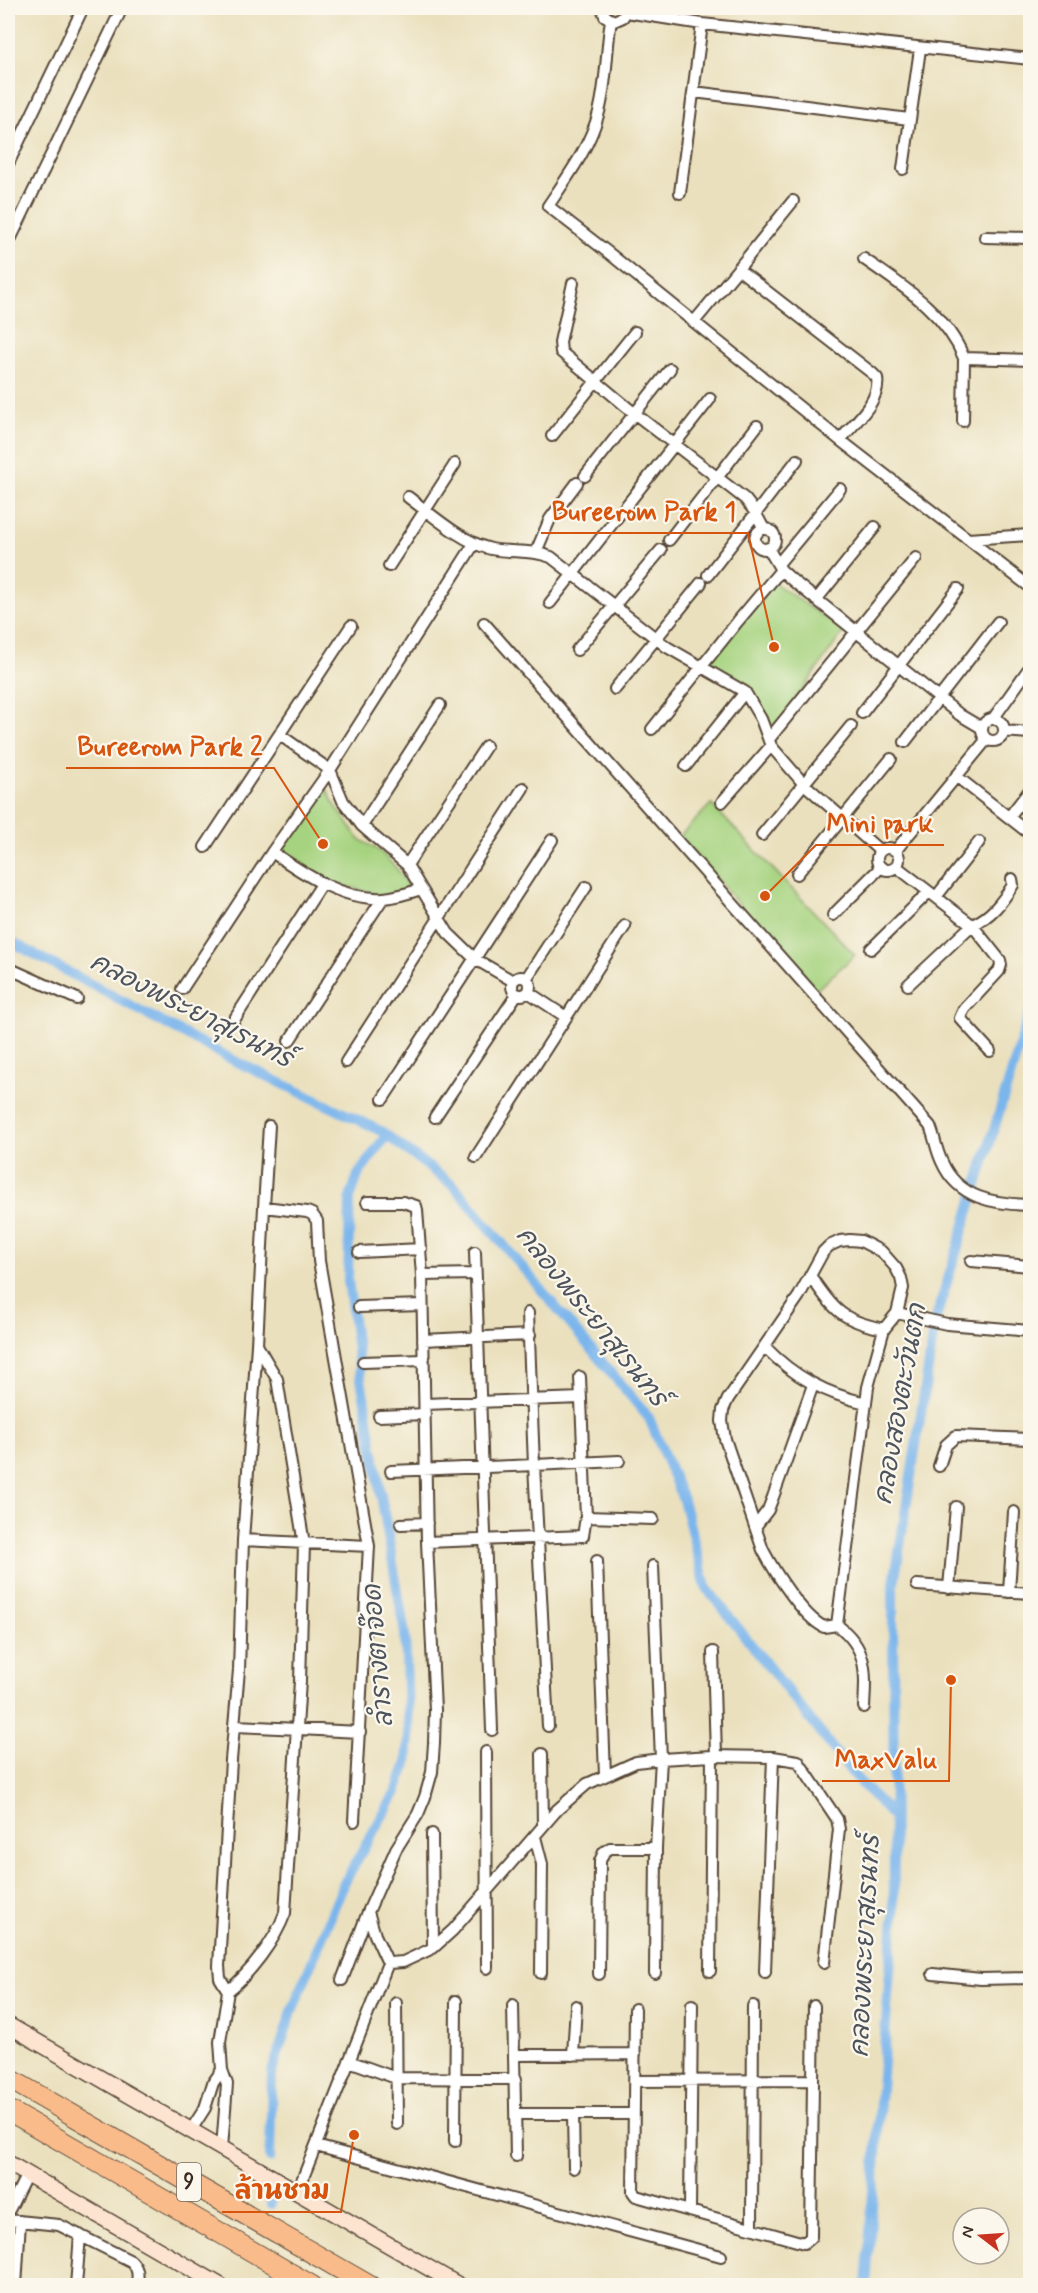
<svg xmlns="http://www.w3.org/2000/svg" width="1038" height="2293" font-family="Mynerve,'Playpen Sans Thai',sans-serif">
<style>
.green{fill:#a6d37f;stroke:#707e4e;stroke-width:1.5}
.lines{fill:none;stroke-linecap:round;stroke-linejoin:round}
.canal{stroke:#7ab5ec;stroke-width:10}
.minor-casing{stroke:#554536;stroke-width:14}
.secondary-casing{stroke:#554536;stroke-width:18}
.motorway-casing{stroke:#554536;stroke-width:22}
.minor{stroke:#fff;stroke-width:10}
.secondary{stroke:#fde4d1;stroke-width:15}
.motorway{stroke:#fabb8b;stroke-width:20}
.labels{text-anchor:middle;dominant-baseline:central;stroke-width:4.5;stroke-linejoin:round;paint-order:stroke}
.shield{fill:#fbf7ec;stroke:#75685c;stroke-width:1.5}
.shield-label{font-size:22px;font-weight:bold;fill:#3b2a1e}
.water-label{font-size:26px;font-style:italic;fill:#4e545c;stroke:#fbf7ec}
.leader{fill:none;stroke:#d7540e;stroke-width:2}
.callout-dot{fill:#d7540e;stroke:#fbf7ec;stroke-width:2}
.callout-label{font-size:26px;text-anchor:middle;font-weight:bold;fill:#d7540e;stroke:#fbf7ec;stroke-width:4.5;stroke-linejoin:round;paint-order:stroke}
</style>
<rect width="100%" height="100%" fill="#fbf7ec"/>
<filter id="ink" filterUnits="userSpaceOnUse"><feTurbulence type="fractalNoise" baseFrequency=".0167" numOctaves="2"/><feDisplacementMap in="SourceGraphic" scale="12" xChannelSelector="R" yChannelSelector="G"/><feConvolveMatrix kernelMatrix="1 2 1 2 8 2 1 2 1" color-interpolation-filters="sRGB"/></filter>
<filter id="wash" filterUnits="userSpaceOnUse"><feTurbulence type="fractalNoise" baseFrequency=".008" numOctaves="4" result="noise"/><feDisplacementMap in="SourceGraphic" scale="24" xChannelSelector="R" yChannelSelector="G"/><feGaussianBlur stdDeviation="1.35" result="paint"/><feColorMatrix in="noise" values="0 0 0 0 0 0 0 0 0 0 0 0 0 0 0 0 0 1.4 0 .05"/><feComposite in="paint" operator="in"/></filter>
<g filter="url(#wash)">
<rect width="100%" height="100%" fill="#eae0bd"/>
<!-- green -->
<path class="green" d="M 769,579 L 844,631 L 773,732 L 748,686 L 702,663 Z
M 318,787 L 327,789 L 333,802 L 359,839 L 380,851 L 397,869 L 411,889 L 385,896 L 323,881 L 276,849 Z
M 711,804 L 855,955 L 814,992 L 680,836 Z"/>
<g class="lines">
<!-- canal -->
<path class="canal" d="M 8,940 L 235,1061 L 381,1131 L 455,1187 L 649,1418 L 683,1500 L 706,1587 L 856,1778 L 894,1817
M 270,2158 L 272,2072 L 292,2011 L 344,1883 L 396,1792 L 407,1764 L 409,1737 L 405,1634 L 360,1373 L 348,1280 L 350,1198 L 358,1175 L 386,1136
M 271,2182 L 271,2204
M 274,2274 L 274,2286
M 866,2286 L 894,1917 L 893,1590 L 936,1318 L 1030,1012"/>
</g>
</g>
<g filter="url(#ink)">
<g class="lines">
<!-- minor casing -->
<g class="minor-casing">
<path id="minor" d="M 602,8 L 605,16 L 614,21 L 623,17 L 627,8
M 8,9 L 8,8
M 626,12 L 702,24 L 1030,59
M 611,20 C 606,51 607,82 599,112 C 590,147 568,176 548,206 L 610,254 L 840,440 L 1030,587
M 694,92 L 909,119
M 8,164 L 83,8
M 903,169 L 920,49
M 680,193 L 702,24
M 985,237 L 1030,238
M 8,244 L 122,8
M 864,259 C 904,287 945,312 964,358 L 1030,360
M 738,269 L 793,201
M 573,283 L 560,342 L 561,352 L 634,413 L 745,499 L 755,512 L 764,529
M 694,322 L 738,269 L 872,373 L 877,378 C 881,401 854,423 840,440
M 963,421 L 964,358
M 552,436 L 635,332
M 585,476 L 670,369
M 408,497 C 431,514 463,543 491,549 C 511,553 531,549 551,557 L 667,647 L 745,692 L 761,719 L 771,746 L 803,783 L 880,851
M755 539a10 10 0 1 1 20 0a10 10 0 1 1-20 0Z
M 968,539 L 1030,535
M 669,540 L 757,426
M 474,544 L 330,770 L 343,801 L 353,814 L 362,826 L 407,865 L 448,933 L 475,959 L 513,981
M 768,548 L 781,570 L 792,580 L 960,715 L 982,728
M 536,552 L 550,519 L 577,483
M 778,564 L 840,489
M 389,566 L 455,464
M 708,575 L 797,460
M 816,600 L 875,527
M 550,603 L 710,399
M 484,623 L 930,1126 C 935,1138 936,1150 942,1162 C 958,1199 995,1204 1030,1205
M 577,650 L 661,550
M 615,689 L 701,583
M 862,713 L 958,589
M 993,719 L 1030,667
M982 730a11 11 0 1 1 22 0a11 11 0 1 1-22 0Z
M 652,729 L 738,621 L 781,570
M 1004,731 L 1030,733
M 769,739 L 916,558
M 905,742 L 998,622
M 686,766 L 745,692
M 956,776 L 1030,834
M 722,802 L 771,746
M 1009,817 L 1030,790
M 362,826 L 440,705
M 762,835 L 851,726
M 205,847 L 351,626
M877 859a11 11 0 1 1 22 0a11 11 0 1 1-22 0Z
M 896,850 L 987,739
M 272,852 C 304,874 343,901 384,898 C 397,897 409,893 421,889
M 407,865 L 486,746
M 897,867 L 972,925 C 991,917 1002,902 1013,885 L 1012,879
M 797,874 L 891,759
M 936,897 L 979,842
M 833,915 L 881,867
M 871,949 L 929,892
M 8,968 L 77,999
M512 986a9 9 0 1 1 18 0a9 9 0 1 1-18 0Z
M 526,979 L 586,887
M 908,985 L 972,925 L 1000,960 L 1001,965 L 999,971 L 964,1009 L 960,1018 L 990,1051
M 182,989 L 272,852 L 330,770 L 280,735
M 528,992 L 566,1017
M 234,1020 L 322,884
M 289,1041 L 383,898
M 346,1062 L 523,788
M 383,1099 L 552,840
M 435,1117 L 517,994
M 476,1157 L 625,926
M 367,1202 L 403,1202 L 416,1206 L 417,1210 L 422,1275 L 427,1542 L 435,1710 L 434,1743 L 432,1772 L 425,1797 L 418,1814 L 396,1849 L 368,1912 L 375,1935 L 388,1963 L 403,1962 L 433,1948 L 453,1930 L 557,1810 L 587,1784 L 636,1762 L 661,1759 L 712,1756 L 773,1757 L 798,1761 L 837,1819 L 839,1829 L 824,1963
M 264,1207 L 269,1126
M 850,1240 L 861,1241 L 882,1252 L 896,1268 L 901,1278 L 903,1288 L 897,1313 L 884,1329 L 868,1387 L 837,1625 L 824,1627 C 803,1617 774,1571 763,1550 L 725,1439 L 722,1421 L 723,1410 L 728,1399 L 799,1296 L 823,1252 L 829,1246 L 840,1241 Z
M 359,1252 L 421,1249
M 475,1252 L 492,1730
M 971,1261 L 1030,1266
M 422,1275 L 475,1274
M 811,1277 C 835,1311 842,1321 884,1329
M 359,1307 L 422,1305
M 897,1313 L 947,1324 L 1030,1331
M 423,1340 L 530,1335
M 765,1347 C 794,1377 826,1394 866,1403
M 363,1362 L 423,1360
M 425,1404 L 581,1398
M 379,1416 L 425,1414
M 939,1466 L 946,1445 L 956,1436 L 1030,1439
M 391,1471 L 534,1465 L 528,1313
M 586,1517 L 653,1519
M 401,1524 L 427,1523
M 755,1527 L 768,1510 L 773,1497 L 813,1385
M 243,1540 L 257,1345 L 264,1207 L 307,1212 L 312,1214 L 317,1221 L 319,1261 L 369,1546
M 427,1542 L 583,1536 L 586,1517 L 580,1377
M 597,1561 L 605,1775
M 653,1566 L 661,1759 L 656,1848 L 655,1973
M 917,1585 L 1030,1593
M 949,1588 L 956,1507
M 1009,1592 L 1014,1512
M 837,1625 C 868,1648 866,1672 864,1707
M 713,1652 L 716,1756
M 235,1726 L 360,1732
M 548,1726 L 534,1465 L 619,1461
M 486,1752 L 487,1968
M 542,1754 L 543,1826
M 432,1834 L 433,1948
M 535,1837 L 542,1864 L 541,1973
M 710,1971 L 712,1756
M 765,1972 L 773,1757
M 599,1974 L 600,1861 L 604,1852 L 610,1848 L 656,1848
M 933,1974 L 981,1979 L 1030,1978
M 342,1980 L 368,1912
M 228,1991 L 220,1978 L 219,1966 L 231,1760 L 239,1670 L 243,1540 L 369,1546 L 354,1821
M 396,2003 L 397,2124
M 513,2005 L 516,2156
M 635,2009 L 633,2192 L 636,2196 L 804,2243 L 811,2237 L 814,2006
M 515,2055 L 635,2054
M 573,2055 L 576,2006
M 349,2061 L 396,2078 L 516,2079
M 635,2081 L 813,2080
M 516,2114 L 634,2114
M 573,2114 L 574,2168
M 191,2130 L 205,2108 L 213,2083 L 222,2070
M 455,2141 L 456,2001
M 316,2146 L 721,2256
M 222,2148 L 227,2084 L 222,2070 L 220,2042 L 228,1991 C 250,1973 275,1941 285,1913 L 300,1681 L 304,1544 L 277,1379 L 257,1345
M 297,2193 L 388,1963
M 690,2211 L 692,2005
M 8,2212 L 27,2174
M 8,2220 L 59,2225 L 131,2261 C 139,2269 138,2275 137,2286
M 752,2227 L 753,2006
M 16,2286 L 20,2221
M 76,2286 L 80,2235"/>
</g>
<!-- secondary casing -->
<g class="secondary-casing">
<path id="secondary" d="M 8,2025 L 460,2286
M 8,2163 L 221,2286"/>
</g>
<!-- motorway casing -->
<g class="motorway-casing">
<path id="motorway" d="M 8,2078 L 370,2286
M 8,2110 L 312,2286"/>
</g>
<!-- minor -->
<use href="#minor" class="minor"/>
<!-- secondary -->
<use href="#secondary" class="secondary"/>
<!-- motorway -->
<use href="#motorway" class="motorway"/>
</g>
</g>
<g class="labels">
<!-- shield labels -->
<rect class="shield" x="177" y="2163" width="24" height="38" rx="4.5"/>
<g class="shield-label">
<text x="189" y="2182">9</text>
</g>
<!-- water labels -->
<g class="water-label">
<text transform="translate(191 1011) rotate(27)">คลองพระยาสุเรนทร์</text>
<text transform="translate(591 1317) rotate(51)">คลองพระยาสุเรนทร์</text>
<text transform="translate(901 1404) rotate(-80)">คลองสองตะวันตก</text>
<text transform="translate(379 1656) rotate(-95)">ลำรางตาจ๊อด</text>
<text transform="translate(866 1946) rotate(-87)">คลองพระยาสุเรนทร์</text>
</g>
</g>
<!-- callouts -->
<path class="leader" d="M774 647L748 533H541M323 844L274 768H66M765 896L816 845H944M951 1680L949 1781H822M354 2135L341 2212H222"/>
<g class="callout-dot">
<circle cx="774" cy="647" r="6"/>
<circle cx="323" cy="844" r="6"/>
<circle cx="765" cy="896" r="6"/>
<circle cx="951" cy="1680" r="6"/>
<circle cx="354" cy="2135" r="6"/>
</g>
<g class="callout-label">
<text x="644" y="520">Bureerom Park 1</text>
<text x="170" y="755">Bureerom Park 2</text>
<text x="880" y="832">Mini park</text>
<text x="886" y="1768">MaxValu</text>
<text x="282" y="2199">ล้านชาม</text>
</g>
<!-- margin -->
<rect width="1038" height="2293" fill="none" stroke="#fbf7ec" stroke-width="30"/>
<!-- north arrow -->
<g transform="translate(981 2236) rotate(287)"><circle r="28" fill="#fbf7ec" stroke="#aea59a" stroke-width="1.5"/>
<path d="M0-4.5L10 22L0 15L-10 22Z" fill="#c8321e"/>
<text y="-9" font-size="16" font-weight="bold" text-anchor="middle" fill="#3b2a1e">N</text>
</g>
</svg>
